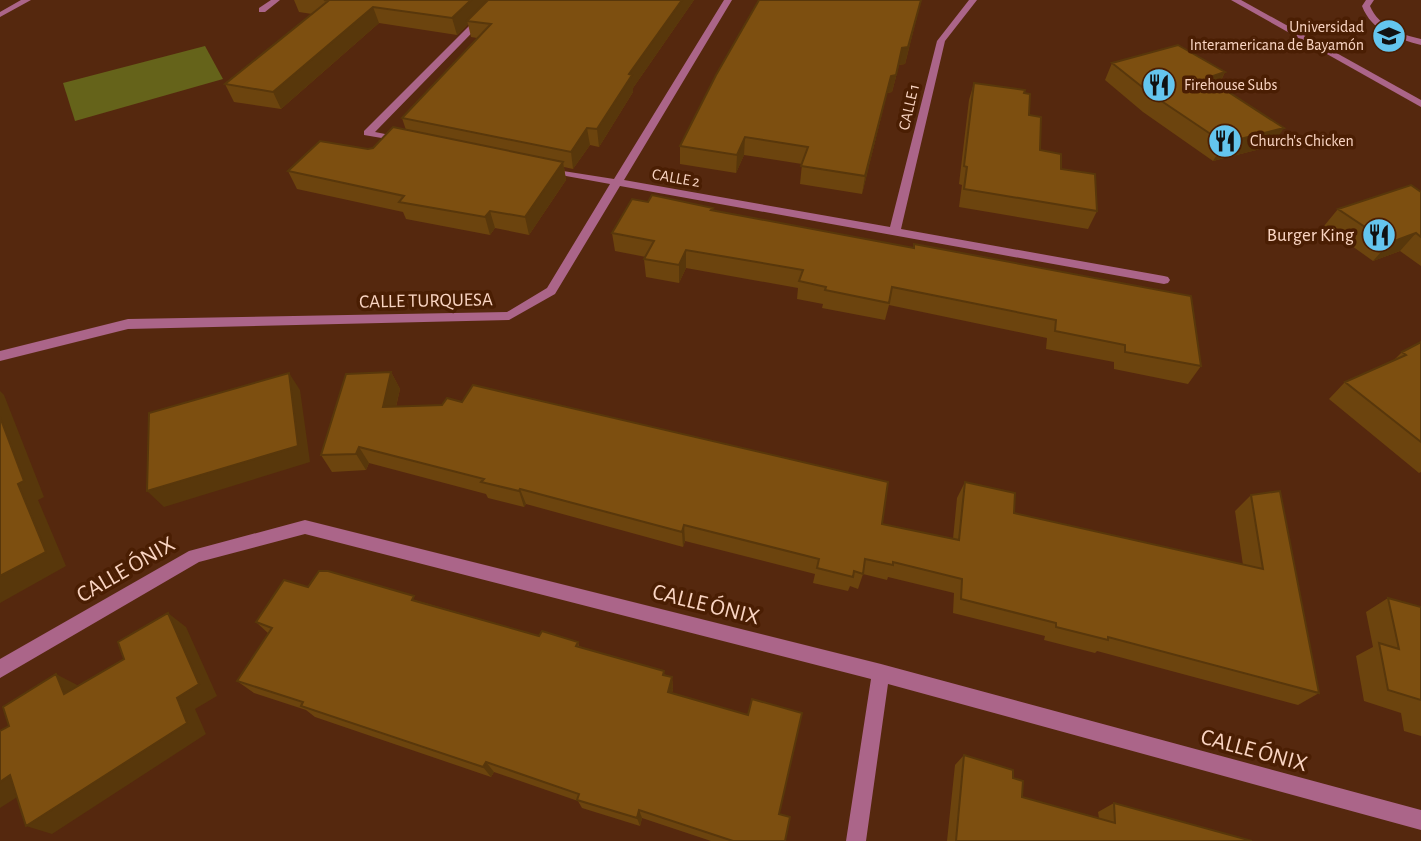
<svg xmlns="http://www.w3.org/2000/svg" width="1421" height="841" font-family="'Alegreya Sans',sans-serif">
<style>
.green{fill:#65631a}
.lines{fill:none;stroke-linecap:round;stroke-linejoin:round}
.service{fill:#ab6589;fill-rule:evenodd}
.minor{fill:#ab6589;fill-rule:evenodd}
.tertiary{fill:#ab6589;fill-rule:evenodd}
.wall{fill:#6c440e}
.shaded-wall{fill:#58370b}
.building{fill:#7d4f10;stroke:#58370b;stroke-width:2}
.labels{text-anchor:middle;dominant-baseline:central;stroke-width:7;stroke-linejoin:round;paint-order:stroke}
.far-poi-label{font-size:16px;fill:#fad5c3;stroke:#4a1e03;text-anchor:start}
.far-street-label{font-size:16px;fill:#fad5c3;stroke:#4a1e03}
.poi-label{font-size:19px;fill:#fad5c3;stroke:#4a1e03;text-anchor:end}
.street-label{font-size:19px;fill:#fad5c3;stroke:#4a1e03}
.near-street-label{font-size:23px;fill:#fad5c3;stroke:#4a1e03}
</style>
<rect width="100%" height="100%" fill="#55280e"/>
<!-- green -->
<path class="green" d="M 205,46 L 223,79 L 75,121 L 63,83 Z"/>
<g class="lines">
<!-- service -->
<path class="service" d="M 1366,0 L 1374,0 L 1370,6 C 1379,27 1400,34 1421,39 L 1421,45 C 1396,38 1372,32 1362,6 Z"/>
<!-- minor -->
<path class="minor" d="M 21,0 L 31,0 L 0,17 L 0,12 Z
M 271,0 L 280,0 L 265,12 L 259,12 L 259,8 Z
M 495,0 L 504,0 L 375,132 L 405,138 L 405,142 L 364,135 L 364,131 Z
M 724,0 L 732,0 L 624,180 L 890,227 L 937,41 L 969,0 L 977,0 L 945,41 L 901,229 L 1164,276 L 1168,277 L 1170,280 L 1168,283 L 1164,284 L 620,186 L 555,294 L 509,320 L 128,329 L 0,361 L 0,351 L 128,319 L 507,312 L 547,288 L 610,184 L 544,172 L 544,168 L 614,179 Z
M 305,520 L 881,664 L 1421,810 L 1421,830 L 888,684 L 866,841 L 846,841 L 871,679 L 305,534 L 199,562 L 0,678 L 0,659 L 189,551 Z"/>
<!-- tertiary -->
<path class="tertiary" d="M 1231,0 L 1241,0 L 1421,100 L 1421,107 Z"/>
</g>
<!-- wall -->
<path class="wall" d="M 294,0 L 694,0 L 633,88 L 633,92 L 599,147 L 590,145 L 573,169 L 564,167 L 566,180 L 529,235 L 495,228 L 490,235 L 406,219 L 403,212 L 297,189 L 288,171 L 373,148 L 406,130 L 402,118 L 477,38 L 471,37 L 468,24 L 457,35 L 379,23 L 281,109 L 234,102 L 225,84 L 312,14 L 299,12 Z
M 759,0 L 921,0 L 905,64 L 899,65 L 892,92 L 887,93 L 862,194 L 800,184 L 802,164 L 744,155 L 736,173 L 680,164 L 680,146 Z
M 1112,63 L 1225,72 L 1219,85 L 1272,146 L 1213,161 L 1143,112 L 1105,80 Z
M 974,83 L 1024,93 L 1029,115 L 1040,150 L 1061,169 L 1097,211 L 1088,229 L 959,207 L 962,185 L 959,184 L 969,100 Z
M 1421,192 L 1421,266 L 1400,251 L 1373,261 L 1324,226 L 1338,209 Z
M 648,202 L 713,208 L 713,210 L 1201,366 L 1188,384 L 1114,369 L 1114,362 L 1046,349 L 1047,338 L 889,305 L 885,320 L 822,308 L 823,304 L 797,299 L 798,288 L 686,268 L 679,283 L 646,277 L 644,259 L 646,257 L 615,251 L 612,233 Z
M 1421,342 L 1421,472 L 1419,473 L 1329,399 L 1345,382 L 1393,361 L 1402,352 Z
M 391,372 L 400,389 L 396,407 L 882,524 L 953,539 L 957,498 L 965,482 L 1014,513 L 1243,565 L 1235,511 L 1251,495 L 1319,693 L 1298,705 L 1097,651 L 1095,653 L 1044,640 L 1045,636 L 953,613 L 954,593 L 888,577 L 887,580 L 863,574 L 858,589 L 850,586 L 848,591 L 813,583 L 815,574 L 685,541 L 683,547 L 526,504 L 524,507 L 488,498 L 486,494 L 369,463 L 366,470 L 332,472 L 321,455 Z
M 308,587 L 418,601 L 539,636 L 578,642 L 579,646 L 672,677 L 673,689 L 672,693 L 779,814 L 785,841 L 711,841 L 642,818 L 640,826 L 582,808 L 578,801 L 494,772 L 491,777 L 315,717 L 306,710 L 254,693 L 237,681 L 269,634 L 256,622 Z
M 1388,598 L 1421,607 L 1421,736 L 1404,731 L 1401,713 L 1364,701 L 1356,656 L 1373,647 L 1366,612 Z
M 964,755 L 1013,778 L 1022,797 L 1099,818 L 1098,812 L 1114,803 L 1252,841 L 947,841 L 955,765 Z"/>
<!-- shaded-wall -->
<path class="shaded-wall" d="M 471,0 L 491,0 L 467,21 L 468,24 L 457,35 L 452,18 Z
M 682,0 L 694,0 L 633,88 L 633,92 L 599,147 L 597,129 L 629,74 Z
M 921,0 L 905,64 L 899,65 L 892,92 L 887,93 L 862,194 L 865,176 L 891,76 Z
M 373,7 L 379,23 L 281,109 L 273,92 Z
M 1225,72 L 1216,90 L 1207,78 Z
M 587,128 L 590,145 L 573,169 L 571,152 Z
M 1284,128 L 1272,146 L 1213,161 L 1224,143 Z
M 745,137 L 744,155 L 736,173 L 737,155 Z
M 563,162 L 566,180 L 529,235 L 525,217 Z
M 490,211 L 495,228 L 490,235 L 485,217 Z
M 1416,233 L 1400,251 L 1373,261 L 1389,243 Z
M 686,250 L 686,268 L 679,283 L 679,265 Z
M 391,372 L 400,389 L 392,424 L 383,407 Z
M 289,373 L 300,390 L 310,462 L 164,507 L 147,491 Z
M 0,391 L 4,395 L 44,497 L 38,500 L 66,566 L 0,603 Z
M 359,447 L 369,463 L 366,470 L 356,454 Z
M 520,489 L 526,504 L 524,507 L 519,491 Z
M 684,525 L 685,541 L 683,547 L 682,532 Z
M 168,613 L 186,627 L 217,696 L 195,709 L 206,734 L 52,834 L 26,826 L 177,698 Z
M 56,674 L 79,686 L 64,694 Z
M 672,677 L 673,689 L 669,703 L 668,692 Z
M 486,762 L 494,772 L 491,777 L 483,767 Z
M 10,775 L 36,785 L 0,808 L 0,782 Z
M 639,810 L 642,818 L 640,826 L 637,818 Z"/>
<!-- building -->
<path class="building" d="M 324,0 L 471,0 L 452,18 L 373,7 L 273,92 L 225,84 L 328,1 Z
M 488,0 L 682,0 L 629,74 L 632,75 L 597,129 L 587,128 L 571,152 L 402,118 L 491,24 L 467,21 Z
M 759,0 L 921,0 L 908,47 L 902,48 L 896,75 L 891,76 L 865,176 L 801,166 L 808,147 L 745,137 L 737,155 L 680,146 L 716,75 Z
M 1178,45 L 1225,72 L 1207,78 L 1284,128 L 1224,143 L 1151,94 L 1112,63 Z
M 974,83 L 1025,90 L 1024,93 L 1030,94 L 1029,115 L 1041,117 L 1040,150 L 1061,154 L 1061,169 L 1095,174 L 1097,211 L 964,189 L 967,167 L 964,166 Z
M 393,127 L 563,162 L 525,217 L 490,211 L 485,217 L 399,202 L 404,196 L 288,171 L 320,141 L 368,149 L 373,148 Z
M 1411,185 L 1421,192 L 1421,237 L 1416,233 L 1389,243 L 1338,209 Z
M 652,195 L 713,208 L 711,210 L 914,248 L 914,244 L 1191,296 L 1201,366 L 1125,352 L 1125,345 L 1055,331 L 1056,320 L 892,287 L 889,303 L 825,290 L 826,287 L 799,281 L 803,270 L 686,250 L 679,265 L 644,259 L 654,241 L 612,233 L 632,199 L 648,202 Z
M 1421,342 L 1421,442 L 1345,382 L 1406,355 L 1402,352 Z
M 391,372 L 383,407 L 442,405 L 447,398 L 462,402 L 473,385 L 888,482 L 882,524 L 959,540 L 965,482 L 1015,493 L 1014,513 L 1263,569 L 1251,495 L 1280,491 L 1319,693 L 1108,637 L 1108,640 L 1056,627 L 1056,623 L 961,599 L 962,579 L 893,562 L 893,565 L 865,559 L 863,574 L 854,571 L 853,577 L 817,568 L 819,559 L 684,525 L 682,532 L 520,489 L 519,491 L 481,482 L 484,479 L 359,447 L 356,454 L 321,455 L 346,374 Z
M 289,373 L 298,446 L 147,491 L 149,413 Z
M 0,417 L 24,481 L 18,484 L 46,552 L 0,576 Z
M 319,571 L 328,571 L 414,596 L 412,600 L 539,636 L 542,631 L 578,642 L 576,646 L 664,671 L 663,675 L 672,677 L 668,692 L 748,715 L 752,699 L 802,713 L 779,814 L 790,817 L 785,841 L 733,841 L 639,810 L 637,818 L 577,800 L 579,794 L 486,762 L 483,767 L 301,706 L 303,702 L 237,681 L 272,628 L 256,622 L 284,580 L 308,587 Z
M 1388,598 L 1421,607 L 1421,700 L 1388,690 L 1379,643 L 1399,649 Z
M 168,613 L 199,684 L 177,698 L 187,723 L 26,826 L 10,775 L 0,782 L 0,731 L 9,726 L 3,707 L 56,674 L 64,694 L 124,659 L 118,642 Z
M 964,755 L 1013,770 L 1013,778 L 1023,781 L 1022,797 L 1115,823 L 1114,803 L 1252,841 L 956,841 Z"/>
<!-- icons -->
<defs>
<g id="university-disc" transform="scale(1.75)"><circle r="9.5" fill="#64c5ee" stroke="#4a1e03"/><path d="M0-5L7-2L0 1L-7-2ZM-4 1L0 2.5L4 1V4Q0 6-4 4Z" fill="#111"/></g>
<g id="restaurant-disc" transform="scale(1.75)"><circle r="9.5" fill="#64c5ee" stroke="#4a1e03"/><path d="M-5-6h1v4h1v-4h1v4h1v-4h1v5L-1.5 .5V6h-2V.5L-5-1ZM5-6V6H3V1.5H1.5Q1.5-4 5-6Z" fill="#111"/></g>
</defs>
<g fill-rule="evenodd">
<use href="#university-disc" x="1389" y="36"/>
<use href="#restaurant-disc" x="1159" y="85"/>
<use href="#restaurant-disc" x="1225" y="141"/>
<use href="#restaurant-disc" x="1379" y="235"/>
</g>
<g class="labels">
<!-- far-poi labels -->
<g class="far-poi-label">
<text x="1364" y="27" text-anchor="end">Universidad<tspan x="1364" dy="18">Interamericana de Bayamón</tspan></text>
<text x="1184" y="85">Firehouse Subs</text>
<text x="1250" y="141">Church's Chicken</text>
</g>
<!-- far-street labels -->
<g class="far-street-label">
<text transform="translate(909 107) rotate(-77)">CALLE 1</text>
<text transform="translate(676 178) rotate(10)">CALLE 2</text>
</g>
<!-- poi labels -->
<g class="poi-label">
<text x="1354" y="235">Burger King</text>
</g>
<!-- street labels -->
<g class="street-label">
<text transform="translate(426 301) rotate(-1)">CALLE TURQUESA</text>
</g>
<!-- near-street labels -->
<g class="near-street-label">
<text transform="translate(126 570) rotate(-30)">CALLE ÓNIX</text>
<text transform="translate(706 605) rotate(14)">CALLE ÓNIX</text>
<text transform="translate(1254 751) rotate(15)">CALLE ÓNIX</text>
</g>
</g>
</svg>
